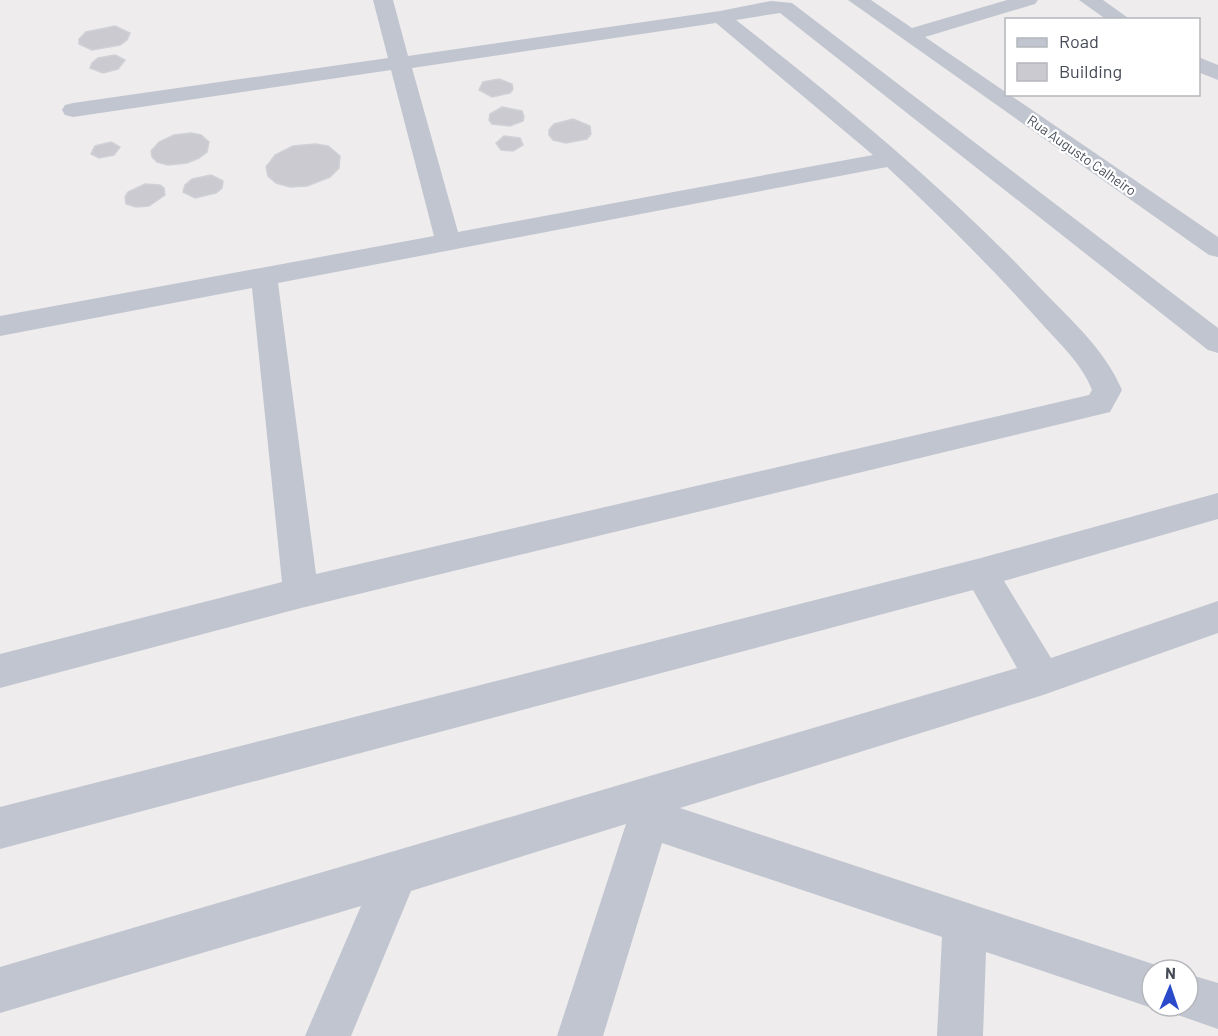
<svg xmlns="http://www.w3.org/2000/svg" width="1218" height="1036" font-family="Barlow,sans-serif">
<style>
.building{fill:#cacad0;stroke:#d0d1d7;stroke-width:1.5}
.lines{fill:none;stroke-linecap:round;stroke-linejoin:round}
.minor{fill:#c0c5d0;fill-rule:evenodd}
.labels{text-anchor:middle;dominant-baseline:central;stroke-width:4.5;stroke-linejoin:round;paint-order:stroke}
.far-street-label{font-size:14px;fill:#464b57;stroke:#fff}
</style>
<rect width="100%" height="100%" fill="#eeecec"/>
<!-- building -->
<path class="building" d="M 115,26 L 130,33 L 127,40 L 120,45 L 92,50 L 79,44 L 79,39 L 86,32 Z
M 115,55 L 125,60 L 118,69 L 103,73 L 90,68 L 92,63 L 98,58 Z
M 499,79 L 512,84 L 513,89 L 510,93 L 492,97 L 479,90 L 483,82 Z
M 502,107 L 522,111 L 524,117 L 523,121 L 510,126 L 492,124 L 489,120 L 490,114 Z
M 573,119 L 590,126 L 591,134 L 587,139 L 566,143 L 553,140 L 549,135 L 549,130 L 554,124 Z
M 191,133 L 201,135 L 209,142 L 207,152 L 199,158 L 187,163 L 168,165 L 157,162 L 152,157 L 151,151 L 159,142 L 174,135 Z
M 504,136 L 520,138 L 523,145 L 513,151 L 501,150 L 496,143 Z
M 111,142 L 120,147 L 114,155 L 99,158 L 91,154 L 95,146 Z
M 315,144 L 328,146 L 340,156 L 339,168 L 330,177 L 307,186 L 290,187 L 276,183 L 268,176 L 266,167 L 275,155 L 293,146 Z
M 211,175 L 223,181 L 222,188 L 216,193 L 195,198 L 183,192 L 185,185 L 192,179 Z
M 145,184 L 160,185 L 164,188 L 165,195 L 149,206 L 136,207 L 126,204 L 125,197 L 128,192 Z"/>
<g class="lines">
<!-- minor -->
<path class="minor" d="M 373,0 L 393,0 L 408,56 L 720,11 L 771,1 L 792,3 L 1218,328 L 1218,353 L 1208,350 L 780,13 L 736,20 C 843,104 949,191 1043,291 C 1072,321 1105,350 1122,390 L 1110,412 L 301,608 L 0,688 L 0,654 L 282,582 L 252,288 L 0,336 L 0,316 L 434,236 L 391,70 L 73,117 L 65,115 L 62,110 L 65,105 L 73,103 L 388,58 ZM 716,23 L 873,155 L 458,232 L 412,68 ZM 887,167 C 941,217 993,269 1042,324 C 1061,345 1082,364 1092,390 L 1089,395 L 316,574 L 278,283 Z
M 848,0 L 871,0 L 912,28 L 1007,0 L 1038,0 L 1035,4 L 925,37 L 1218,237 L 1218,257 L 1209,255 Z
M 1079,0 L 1103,0 L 1131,20 L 1107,20 Z
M 1198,57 L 1218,65 L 1218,80 L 1198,72 Z
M 1218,493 L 1218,519 L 1004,581 L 1051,658 L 1218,601 L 1218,633 L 1043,695 L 680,808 L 1168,969 L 1152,970 L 1152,1006 L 1156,1006 L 1152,1008 L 986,952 L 983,1036 L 937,1036 L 942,937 L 662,843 L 603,1036 L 557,1036 L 626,824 L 411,891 L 351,1036 L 305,1036 L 361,906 L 0,1013 L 0,967 L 1017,668 L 973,590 L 0,849 L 0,807 L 981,558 Z
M 1188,974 L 1218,983 L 1218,1029 L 1172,1013 L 1169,1006 L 1188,1006 Z"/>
</g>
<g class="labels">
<!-- far-street labels -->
<g class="far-street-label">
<text transform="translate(1082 155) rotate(35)">Rua Augusto Calheiro</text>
</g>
</g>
<!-- legend -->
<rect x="1005" y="18" width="195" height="78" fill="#ffffff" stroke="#b5b7bc" stroke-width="1.5"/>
<rect x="1017" y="38" width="30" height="9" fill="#c0c5d0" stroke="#b5b7bc" stroke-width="1.5"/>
<text x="1059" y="48" font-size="18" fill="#464b57">Road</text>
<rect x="1017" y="63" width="30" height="18" fill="#cacad0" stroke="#b5b7bc" stroke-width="1.5"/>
<text x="1059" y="78" font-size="18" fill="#464b57">Building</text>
<!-- north arrow -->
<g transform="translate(1170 988) rotate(2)"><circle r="28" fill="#ffffff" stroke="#b5b7bc" stroke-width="1.5"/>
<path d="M0-4.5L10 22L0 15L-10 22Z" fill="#2a4aca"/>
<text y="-9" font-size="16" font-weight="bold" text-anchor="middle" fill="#464b57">N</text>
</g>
</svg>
